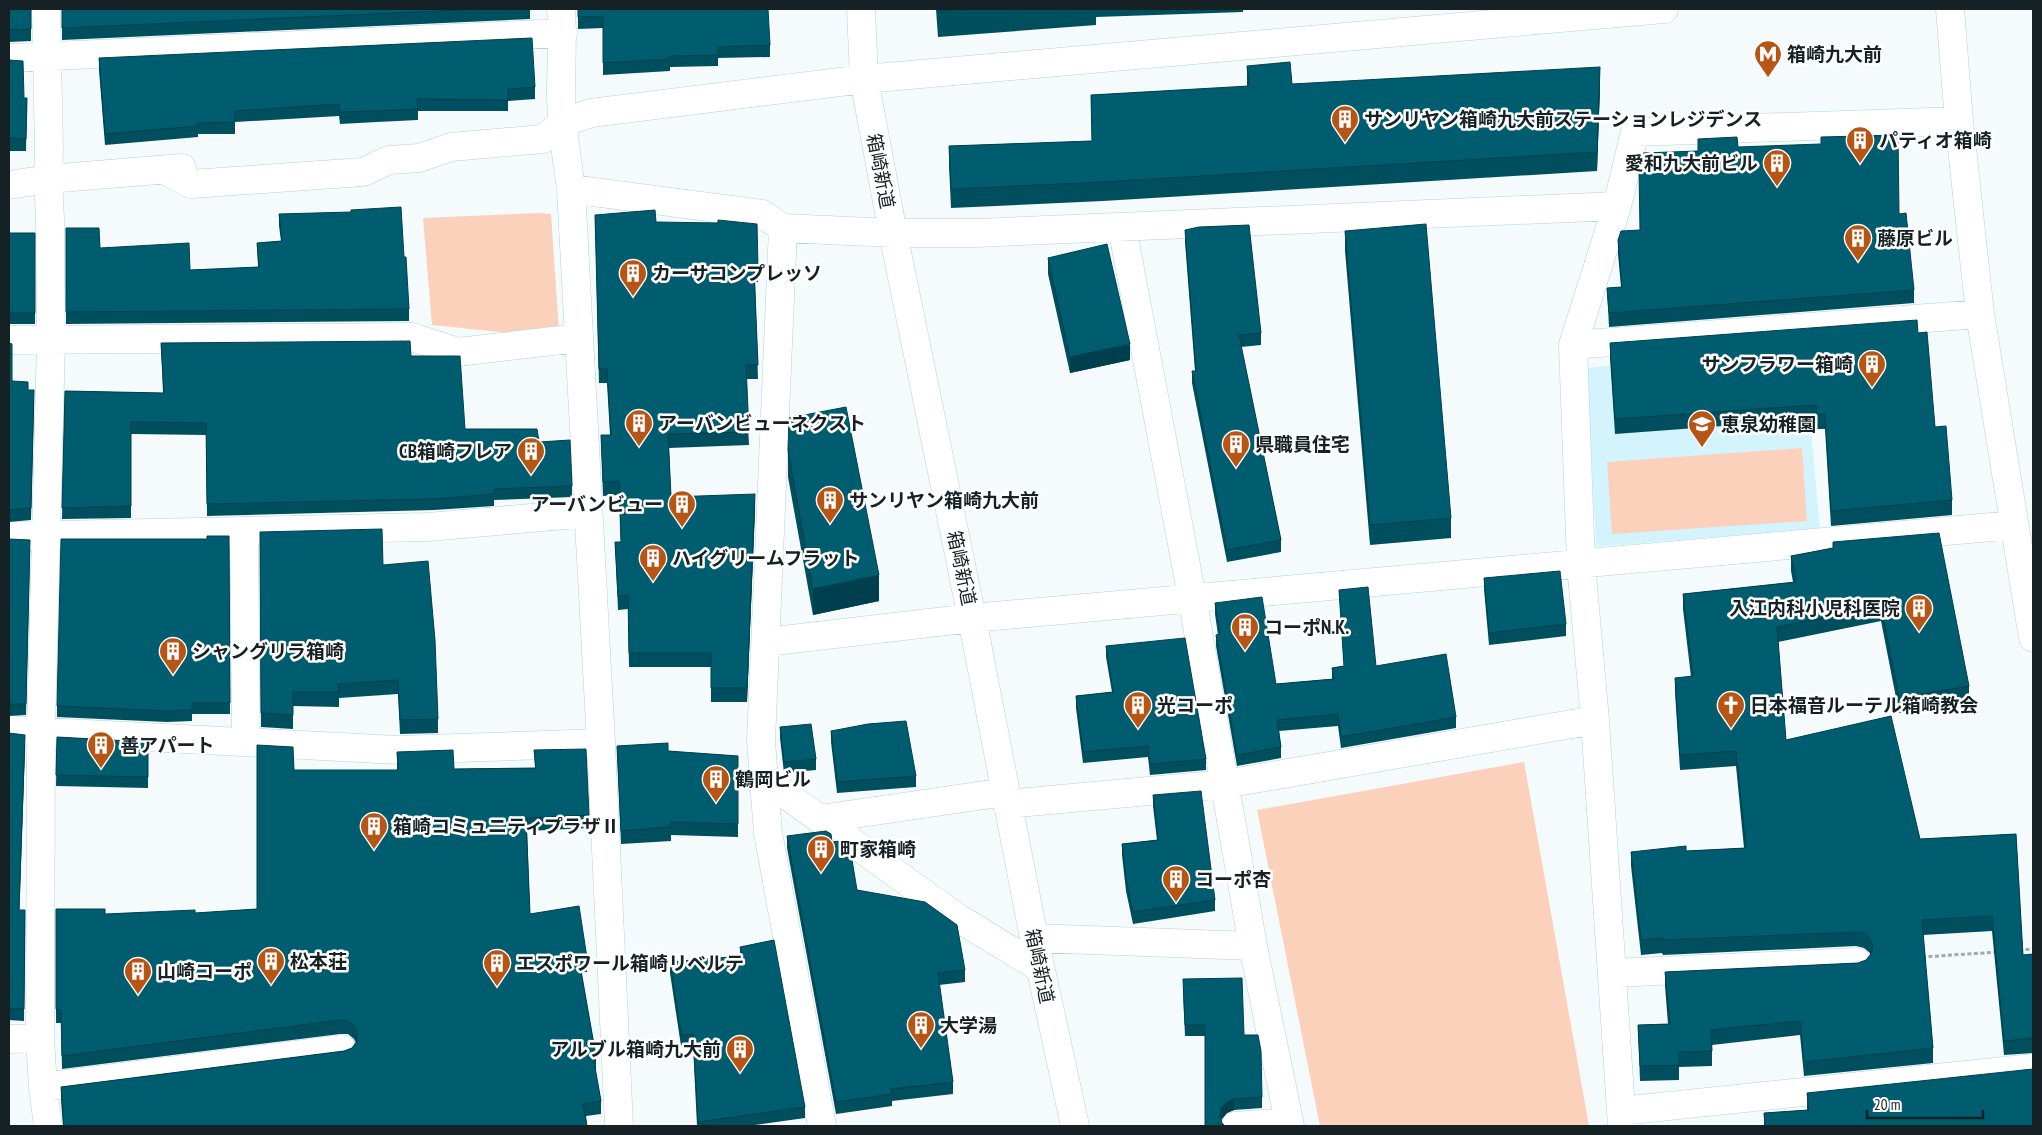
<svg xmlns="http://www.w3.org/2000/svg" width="2042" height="1135" font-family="'PT Sans Narrow','Noto Sans JP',sans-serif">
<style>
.built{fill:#d4f4fd}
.green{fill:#fbd1bb}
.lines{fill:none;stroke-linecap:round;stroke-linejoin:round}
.minor-casing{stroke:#b4d2db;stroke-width:29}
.path{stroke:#a2aaad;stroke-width:3;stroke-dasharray:4 2.5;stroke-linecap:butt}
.minor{stroke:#fff;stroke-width:28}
.wall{fill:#004f5f}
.shaded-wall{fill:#00404e}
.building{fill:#005c6f;stroke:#00404e}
.labels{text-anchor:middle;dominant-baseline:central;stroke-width:5;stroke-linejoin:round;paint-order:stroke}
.poi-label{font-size:19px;font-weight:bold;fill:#152124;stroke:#fff;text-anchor:start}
.street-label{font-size:19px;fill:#152124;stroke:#fff}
</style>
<rect width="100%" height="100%" fill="#f5fbfd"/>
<!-- built -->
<path class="built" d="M 1803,343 L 1820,528 L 1596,547 L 1587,368 Z"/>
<!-- green -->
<path class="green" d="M 538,213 L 551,214 L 559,331 L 511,333 L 432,325 L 423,218 Z
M 1802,448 L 1807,521 L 1612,534 L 1607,462 Z
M 1524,762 L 1589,1126 L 1320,1126 L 1257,810 Z"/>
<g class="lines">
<!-- minor casing -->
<g class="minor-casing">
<path id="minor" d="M 46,9 L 49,149 L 48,179 L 50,219 L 51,341 L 41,730 L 40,1038 L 43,1087 L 48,1126
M 561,9 C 563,37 561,65 561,94 C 561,126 567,158 571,189 L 601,743 L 619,1126
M 861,9 L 864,79 L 893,233 L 972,618 L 1034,938 L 1075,1126
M 1950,9 L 1959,121 L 1980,314 L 2033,638
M 9,58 L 563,33
M 164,170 L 191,184 L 363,172 L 389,160 L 419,158 L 451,147 L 543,139 L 563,123 L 591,113 L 864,79 L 1664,9
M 9,185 L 48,179 L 182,168
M 571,189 L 762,214 L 783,228 L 893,233 L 977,233 L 1617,206
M 1122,227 L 1192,597 L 1253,946 L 1290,1126
M 783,228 L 761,741 L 768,833 L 822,1126
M 9,340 L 412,337 L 458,352 L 579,338
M 1573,345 L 1980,314
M 244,531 L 246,742
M 9,536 L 428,527 L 588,513
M 766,642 L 972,618 L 2014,525
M 9,730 L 398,750 L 601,743
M 764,779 L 958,918 L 1040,968
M 1007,804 L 1225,784 L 1595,720
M 820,819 L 1005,792
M 1034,938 L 1253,946
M 1612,973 L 1857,962
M 9,1039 L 40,1038
M 43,1087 L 342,1049
M 1621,1111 L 2033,1068
M 1235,1126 L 1289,1122
M 1622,1126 L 1595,720 L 1581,564 L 1573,345 L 1617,206 L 1635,132 L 1959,121"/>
</g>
<!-- path -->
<path class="path" d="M 2019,950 L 2033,949
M 1922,957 L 1998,952"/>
<!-- minor -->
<use href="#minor" class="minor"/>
</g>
<!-- wall -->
<path class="wall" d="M 9,9 L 31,9 L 31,41 L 9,42 Z
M 62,9 L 530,9 L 530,19 L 62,40 Z
M 578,9 L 770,45 L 770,57 L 718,58 L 718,66 L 670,67 L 670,71 L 603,75 L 603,28 L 578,29 Z
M 936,9 L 1243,9 L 1243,12 L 1096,17 L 1096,25 L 938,37 Z
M 99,58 L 535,87 L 535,99 L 508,101 L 508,111 L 418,111 L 418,120 L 377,122 L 340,124 L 339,116 L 235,122 L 235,134 L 198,134 L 198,137 L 105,145 L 99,70 Z
M 9,60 L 24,98 L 27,98 L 26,151 L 9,151 Z
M 1247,66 L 1292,84 L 1600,86 L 1597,171 L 1103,201 L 951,208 L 949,165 L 949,146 L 1092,141 L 1091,95 L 1247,87 Z
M 1698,139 L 1738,147 L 1899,214 L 1914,290 L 1914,303 L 1609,327 L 1607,288 L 1621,287 L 1618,254 L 1618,240 L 1640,230 L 1698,151 Z
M 279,214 L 404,257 L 409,309 L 409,321 L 66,324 L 66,228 L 100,248 L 190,270 L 258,267 L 257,243 L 281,241 L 279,226 Z
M 595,215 L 656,222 L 758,268 L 758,282 L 755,282 L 758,379 L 746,379 L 749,445 L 669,448 L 671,497 L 755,508 L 747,702 L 711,702 L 711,667 L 629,667 L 628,609 L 618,610 L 615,542 L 621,542 L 619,495 L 603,496 L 601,435 L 610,435 L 607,383 L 599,383 Z
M 1185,230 L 1261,333 L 1261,345 L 1241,347 L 1281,540 L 1281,552 L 1227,562 L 1192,383 L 1192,371 L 1195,371 L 1185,242 Z
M 1345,231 L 1451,518 L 1451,538 L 1370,545 L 1345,251 Z
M 9,233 L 35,233 L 35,324 L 9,324 Z
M 1048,258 L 1130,360 L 1070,373 L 1048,274 Z
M 1918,333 L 1935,427 L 1952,500 L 1952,515 L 1831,526 L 1825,429 L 1817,429 L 1816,419 L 1615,434 L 1610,358 L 1610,343 Z
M 9,343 L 12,381 L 28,390 L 34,401 L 31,520 L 9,522 Z
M 161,343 L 411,356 L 465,429 L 539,442 L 572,486 L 572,497 L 494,500 L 494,506 L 434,510 L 207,516 L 206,435 L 131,434 L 131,518 L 62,519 L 65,391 L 163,393 Z
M 788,450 L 879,601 L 813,615 L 788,477 Z
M 260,532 L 383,565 L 438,719 L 438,733 L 400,734 L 398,694 L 339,698 L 339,707 L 293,706 L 293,729 L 261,727 Z
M 229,536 L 230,714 L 192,714 L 192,721 L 167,722 L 57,717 L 57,706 Z
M 9,539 L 30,551 L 26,715 L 9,716 Z
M 1833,548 L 1969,686 L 1969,700 L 1899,713 L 1881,621 L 1778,642 L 1786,740 L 1920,839 L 2016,834 L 2023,955 L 2033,954 L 2033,1053 L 2004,1055 L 1992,931 L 1923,935 L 1933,1048 L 1933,1063 L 1804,1076 L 1800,1035 L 1712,1045 L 1712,1066 L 1679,1067 L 1679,1080 L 1640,1081 L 1638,1025 L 1668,1024 L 1665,986 L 1665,972 L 1858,963 L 1866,960 L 1870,955 L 1870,953 L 1864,948 L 1856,946 L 1663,955 L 1662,953 L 1641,955 L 1631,866 L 1631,852 L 1686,851 L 1744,848 L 1736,766 L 1680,770 L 1675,692 L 1675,678 L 1691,677 L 1683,609 L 1683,594 L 1793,582 L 1791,571 L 1791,556 Z
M 1484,578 L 1566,624 L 1566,636 L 1489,645 L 1484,589 Z
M 1339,590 L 1376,666 L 1456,717 L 1456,728 L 1341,748 L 1338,726 L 1279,731 L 1281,747 L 1281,758 L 1237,766 L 1216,646 L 1216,635 L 1218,635 L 1215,614 L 1215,603 L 1276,684 L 1332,679 L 1332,668 L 1344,666 Z
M 1106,646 L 1206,759 L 1206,770 L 1150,775 L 1148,757 L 1083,763 L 1076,708 L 1076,696 L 1112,692 L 1106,657 Z
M 780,727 L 816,759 L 816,770 L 784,773 L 780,738 Z
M 831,731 L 916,776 L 916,787 L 837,793 L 831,742 Z
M 9,733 L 25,746 L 19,910 L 25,910 L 24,1021 L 9,1020 Z
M 57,737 L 148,742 L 148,788 L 56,786 Z
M 617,746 L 668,751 L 738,756 L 738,837 L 671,835 L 671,841 L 621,844 Z
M 534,750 L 589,815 L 589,828 L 527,831 L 530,914 L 587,958 L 587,972 L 581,972 L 596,1056 L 596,1069 L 595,1069 L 601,1101 L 601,1114 L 586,1116 L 587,1126 L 63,1126 L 61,1100 L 61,1087 L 344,1051 L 352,1048 L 356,1043 L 354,1039 L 348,1034 L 340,1034 L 62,1069 L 61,1023 L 56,1023 L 56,909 L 105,914 L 195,913 L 257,909 L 294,770 L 397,770 L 397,752 L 454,769 L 535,768 Z
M 1153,795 L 1215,900 L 1215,911 L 1133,924 L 1126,891 L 1122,855 L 1122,844 L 1157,840 L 1153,806 Z
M 787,836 L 832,842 L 857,890 L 965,970 L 965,982 L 939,985 L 953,1082 L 953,1094 L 892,1101 L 892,1106 L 836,1114 L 787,848 Z
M 740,947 L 805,1107 L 805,1118 L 748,1126 L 697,1126 L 693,1045 L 681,1046 L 670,973 L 670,962 L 740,956 Z
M 1183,990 L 1244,1035 L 1262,1097 L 1262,1108 L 1234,1110 L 1227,1113 L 1221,1120 L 1222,1123 L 1205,1126 L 1205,1036 L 1185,1036 Z
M 1807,1093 L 2033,1126 L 1764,1126 L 1764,1113 L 1807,1110 Z"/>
<!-- shaded-wall -->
<path class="shaded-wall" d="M 1600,67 L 1600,86 L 1597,171 L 1597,152 Z
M 1130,344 L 1130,360 L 1070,373 L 1070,357 Z
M 755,494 L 755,508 L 747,702 L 747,688 Z
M 879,575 L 879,601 L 813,615 L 813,589 Z
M 25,735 L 25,746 L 19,921 L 19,910 Z
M 1234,1099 L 1234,1110 L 1227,1113 L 1221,1120 L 1220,1116 L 1221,1108 L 1227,1102 Z"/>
<!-- building -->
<path class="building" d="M 9,9 L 31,9 L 31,29 L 9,30 Z
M 62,9 L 482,9 L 62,28 Z
M 578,9 L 768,9 L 770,45 L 718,47 L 718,55 L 670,56 L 670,59 L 603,63 L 603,16 L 578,17 Z
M 938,9 L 964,9 L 938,11 Z
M 532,38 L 535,87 L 508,89 L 508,100 L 417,99 L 418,109 L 377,111 L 340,112 L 339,104 L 235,111 L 235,122 L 198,123 L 198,126 L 105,134 L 99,58 Z
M 9,60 L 23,61 L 24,98 L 27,98 L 26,139 L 9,138 Z
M 1290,62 L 1292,84 L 1600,67 L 1597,152 L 1103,182 L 951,189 L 949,146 L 1092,141 L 1091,95 L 1249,86 L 1247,66 Z
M 1898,135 L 1899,214 L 1906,213 L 1914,290 L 1609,313 L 1607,288 L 1622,287 L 1618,240 L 1621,231 L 1640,230 L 1639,167 L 1643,153 L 1698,151 L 1698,139 L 1737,137 L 1738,147 L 1821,144 L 1821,137 Z
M 401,207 L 404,257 L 406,257 L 409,309 L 66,312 L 66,228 L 99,228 L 100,248 L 189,243 L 190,270 L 259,267 L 257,243 L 282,241 L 279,214 L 351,212 L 351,210 Z
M 655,210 L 656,222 L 718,223 L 718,220 L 757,224 L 758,268 L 754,268 L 758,365 L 746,365 L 749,432 L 668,434 L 671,497 L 755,494 L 747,688 L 711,688 L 711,653 L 629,653 L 628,595 L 618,596 L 615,542 L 621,542 L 619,481 L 603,482 L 601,435 L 611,435 L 607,369 L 599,369 L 595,215 Z
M 1426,224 L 1451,518 L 1370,525 L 1345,231 Z
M 1249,225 L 1261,333 L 1239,335 L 1281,540 L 1227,550 L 1192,371 L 1196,371 L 1185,230 L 1199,227 Z
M 9,233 L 35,233 L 35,313 L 9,313 Z
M 1107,244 L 1130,344 L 1070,357 L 1048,258 Z
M 1917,320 L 1918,333 L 1927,332 L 1935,427 L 1946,426 L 1952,500 L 1831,511 L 1825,414 L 1817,415 L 1816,405 L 1615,419 L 1610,343 Z
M 410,341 L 411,356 L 460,356 L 465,429 L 537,429 L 539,442 L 570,440 L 572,486 L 494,489 L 494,494 L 434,499 L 207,504 L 206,423 L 131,422 L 131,506 L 62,508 L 65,391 L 164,393 L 161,343 Z
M 9,343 L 12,344 L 12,381 L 28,382 L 28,390 L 34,390 L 31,508 L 9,510 Z
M 846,407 L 879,575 L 813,589 L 788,450 L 789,418 Z
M 382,529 L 383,565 L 428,561 L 435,640 L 438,719 L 400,720 L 398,680 L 338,684 L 339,692 L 293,692 L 293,715 L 261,713 L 260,532 Z
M 1939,533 L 1969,686 L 1899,698 L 1881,606 L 1777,627 L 1786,740 L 1891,716 L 1920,839 L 2016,834 L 2023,955 L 2033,954 L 2033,1038 L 2004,1041 L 1992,916 L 1922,920 L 1933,1048 L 1804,1062 L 1800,1021 L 1711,1030 L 1712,1051 L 1679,1052 L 1679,1065 L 1640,1066 L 1638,1025 L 1670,1024 L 1665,972 L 1858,963 L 1866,960 L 1871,954 L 1873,946 L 1870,939 L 1864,933 L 1856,932 L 1663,940 L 1662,938 L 1641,940 L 1631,852 L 1686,846 L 1686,851 L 1746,848 L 1736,751 L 1680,755 L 1675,678 L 1693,676 L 1683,594 L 1796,582 L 1791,556 L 1833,548 L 1833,542 Z
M 207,536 L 229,536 L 230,703 L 192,703 L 192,710 L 167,711 L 57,706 L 61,539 L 207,539 Z
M 9,539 L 30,540 L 26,704 L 9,704 Z
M 1560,571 L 1566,624 L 1489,633 L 1484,578 Z
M 1368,587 L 1376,666 L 1446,654 L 1456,717 L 1341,737 L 1338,714 L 1277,720 L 1281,747 L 1237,755 L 1216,635 L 1220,634 L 1215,603 L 1262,597 L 1276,684 L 1334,679 L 1332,668 L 1344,666 L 1339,590 Z
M 1185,638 L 1206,759 L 1150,764 L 1148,746 L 1083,752 L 1076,696 L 1113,692 L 1106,646 Z
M 906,721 L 916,776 L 837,782 L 831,731 L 868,724 Z
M 811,724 L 816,759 L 784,762 L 780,727 Z
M 9,733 L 25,735 L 19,910 L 25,910 L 24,1009 L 9,1008 Z
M 57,737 L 148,742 L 148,777 L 56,775 Z
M 668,743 L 668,751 L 738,756 L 738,824 L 671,822 L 671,827 L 621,831 L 617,746 Z
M 257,745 L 293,747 L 294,770 L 398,770 L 397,752 L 453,750 L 454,769 L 536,768 L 534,750 L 586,749 L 589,815 L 526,818 L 530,914 L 579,906 L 587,958 L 579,959 L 596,1056 L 593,1056 L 601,1101 L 583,1104 L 587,1126 L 64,1126 L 61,1087 L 344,1051 L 352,1048 L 357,1041 L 357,1033 L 354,1026 L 348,1021 L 340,1020 L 62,1056 L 61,1010 L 56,1009 L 56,909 L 105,909 L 105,914 L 195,910 L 195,913 L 257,909 Z
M 1201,791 L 1215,900 L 1133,912 L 1126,879 L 1122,844 L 1158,840 L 1153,795 Z
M 826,831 L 831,834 L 832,842 L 840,841 L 850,848 L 857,890 L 925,902 L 957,925 L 965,970 L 938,973 L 953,1082 L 891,1089 L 892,1094 L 836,1102 L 787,836 Z
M 774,940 L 805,1107 L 698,1122 L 693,1034 L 681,1035 L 670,962 L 742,956 L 740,947 Z
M 1242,978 L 1244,1035 L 1258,1035 L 1261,1051 L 1262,1097 L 1234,1099 L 1227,1102 L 1221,1108 L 1220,1116 L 1222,1123 L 1225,1126 L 1205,1126 L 1205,1025 L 1185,1025 L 1183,979 Z
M 2033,1069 L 2033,1126 L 1765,1126 L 1764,1113 L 1809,1110 L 1807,1093 Z"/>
<!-- icons -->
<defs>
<g id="metro-pin" transform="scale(1.4375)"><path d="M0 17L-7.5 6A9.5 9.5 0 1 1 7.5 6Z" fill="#b65514" stroke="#fff"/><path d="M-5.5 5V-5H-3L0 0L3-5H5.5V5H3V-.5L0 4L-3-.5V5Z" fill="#fff"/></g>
<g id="building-pin" transform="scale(1.4375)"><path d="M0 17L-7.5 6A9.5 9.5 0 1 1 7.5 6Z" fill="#b65514" stroke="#fff"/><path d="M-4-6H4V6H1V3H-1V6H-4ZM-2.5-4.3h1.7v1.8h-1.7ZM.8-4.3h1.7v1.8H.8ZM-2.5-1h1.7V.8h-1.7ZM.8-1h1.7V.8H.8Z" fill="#fff"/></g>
<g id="school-pin" transform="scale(1.4375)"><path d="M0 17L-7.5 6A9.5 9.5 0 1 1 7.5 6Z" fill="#b65514" stroke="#fff"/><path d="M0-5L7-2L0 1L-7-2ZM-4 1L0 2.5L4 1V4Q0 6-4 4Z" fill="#fff"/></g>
<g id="church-pin" transform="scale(1.4375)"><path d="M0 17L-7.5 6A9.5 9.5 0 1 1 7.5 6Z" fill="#b65514" stroke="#fff"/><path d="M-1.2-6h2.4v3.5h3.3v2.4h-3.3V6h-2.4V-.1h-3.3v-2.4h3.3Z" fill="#fff"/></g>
</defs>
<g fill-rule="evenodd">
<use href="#metro-pin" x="1768" y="54"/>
<use href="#building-pin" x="1345" y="119"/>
<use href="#building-pin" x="1860" y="140"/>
<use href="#building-pin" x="1777" y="163"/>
<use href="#building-pin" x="1858" y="238"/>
<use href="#building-pin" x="633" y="273"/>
<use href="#building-pin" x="1872" y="364"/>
<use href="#building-pin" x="639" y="423"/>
<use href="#school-pin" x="1702" y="424"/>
<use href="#building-pin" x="1236" y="444"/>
<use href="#building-pin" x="531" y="451"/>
<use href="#building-pin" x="830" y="500"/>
<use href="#building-pin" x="682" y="504"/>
<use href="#building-pin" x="653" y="558"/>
<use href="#building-pin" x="1919" y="608"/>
<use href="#building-pin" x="1245" y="627"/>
<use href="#building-pin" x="173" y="651"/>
<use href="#building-pin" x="1138" y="705"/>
<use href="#church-pin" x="1731" y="705"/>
<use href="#building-pin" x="101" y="745"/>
<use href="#building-pin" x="716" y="779"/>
<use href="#building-pin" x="374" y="826"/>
<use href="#building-pin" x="821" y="849"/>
<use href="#building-pin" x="1176" y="879"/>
<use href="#building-pin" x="271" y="961"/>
<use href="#building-pin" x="497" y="963"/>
<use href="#building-pin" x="138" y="971"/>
<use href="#building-pin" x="921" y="1025"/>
<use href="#building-pin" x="740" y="1049"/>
</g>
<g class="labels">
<!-- poi labels -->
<g class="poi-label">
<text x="1787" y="54">箱崎九大前</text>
<text x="1364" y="119">サンリヤン箱崎九大前ステーションレジデンス</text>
<text x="1879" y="140">パティオ箱崎</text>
<text x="1758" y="163" text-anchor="end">愛和九大前ビル</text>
<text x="1877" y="238">藤原ビル</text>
<text x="652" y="273">カーサコンプレッソ</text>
<text x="1853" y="364" text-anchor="end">サンフラワー箱崎</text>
<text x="658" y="423">アーバンビューネクスト</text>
<text x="1721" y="424">恵泉幼稚園</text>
<text x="1255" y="444">県職員住宅</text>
<text x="512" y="451" text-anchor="end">CB箱崎フレア</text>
<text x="849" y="500">サンリヤン箱崎九大前</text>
<text x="663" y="504" text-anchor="end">アーバンビュー</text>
<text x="672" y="558">ハイグリームフラット</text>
<text x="1900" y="608" text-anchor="end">入江内科小児科医院</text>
<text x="1264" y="627">コーポN.K.</text>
<text x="192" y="651">シャングリラ箱崎</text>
<text x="1157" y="705">光コーポ</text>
<text x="1750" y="705">日本福音ルーテル箱崎教会</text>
<text x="120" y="745">善アパート</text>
<text x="735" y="779">鶴岡ビル</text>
<text x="393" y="826">箱崎コミュニティプラザⅡ</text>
<text x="840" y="849">町家箱崎</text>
<text x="1195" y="879">コーポ杏</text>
<text x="290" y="961">松本荘</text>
<text x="516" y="963">エスポワール箱崎リベルテ</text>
<text x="157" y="971">山崎コーポ</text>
<text x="940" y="1025">大学湯</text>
<text x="721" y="1049" text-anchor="end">アルブル箱崎九大前</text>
</g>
<!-- street labels -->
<g class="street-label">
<text transform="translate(881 171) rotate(79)">箱崎新道</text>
<text transform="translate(962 568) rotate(78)">箱崎新道</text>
<text transform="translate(1040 966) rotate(78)">箱崎新道</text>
</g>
</g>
<!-- border -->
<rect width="2042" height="1135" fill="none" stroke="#152124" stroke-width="20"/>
<!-- scale -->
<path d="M1867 1110v8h116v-8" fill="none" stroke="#152124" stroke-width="2.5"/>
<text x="1874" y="1110" font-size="15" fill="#152124" stroke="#ffffff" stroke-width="4" paint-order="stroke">20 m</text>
</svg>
